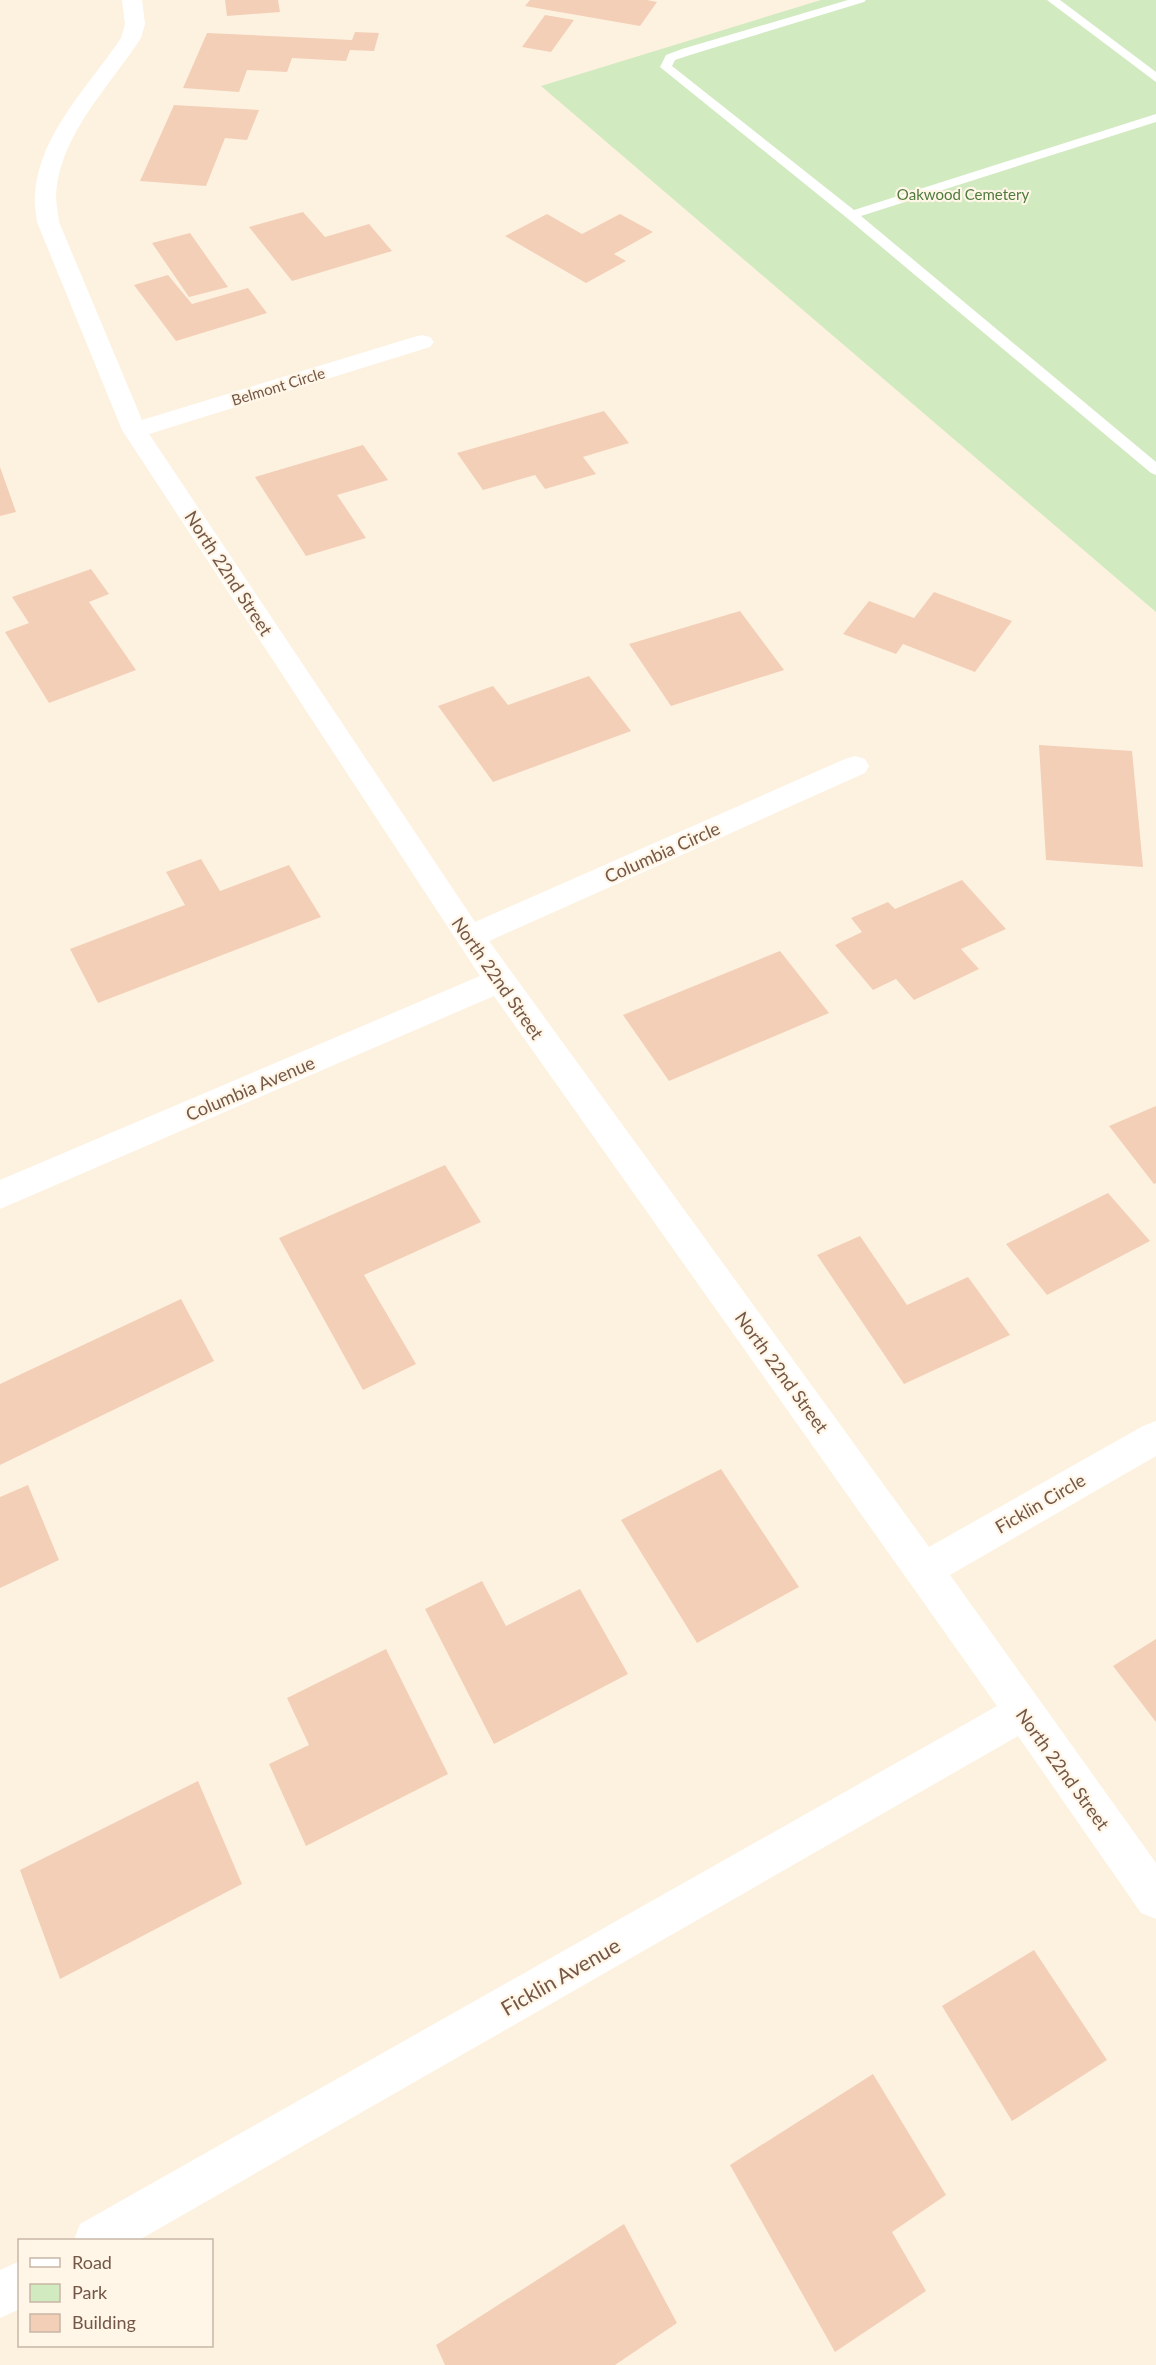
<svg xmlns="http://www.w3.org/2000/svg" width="1156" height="2365" font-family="Lato,sans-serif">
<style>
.green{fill:#d1eabf}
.building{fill:#f3cfb7}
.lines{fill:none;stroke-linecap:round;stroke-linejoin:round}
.lane{fill:#fff;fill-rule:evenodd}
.street{fill:#fff;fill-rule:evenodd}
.labels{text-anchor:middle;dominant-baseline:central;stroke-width:4.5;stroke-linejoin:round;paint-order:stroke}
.far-park-label{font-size:15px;fill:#507b3e;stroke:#fff6e7}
.far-street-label{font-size:15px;fill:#745747;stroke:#fff6e7}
.street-label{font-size:18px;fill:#745747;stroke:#fff6e7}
.near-street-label{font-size:21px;fill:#745747;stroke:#fff6e7}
</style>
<rect width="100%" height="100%" fill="#fdf2e0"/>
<!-- green -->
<path class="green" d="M 821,0 L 1156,0 L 1156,612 L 541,86 Z"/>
<!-- building -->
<path class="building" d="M 225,0 L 278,0 L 280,12 L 227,16 Z
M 530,0 L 647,0 L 657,2 L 640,26 L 525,6 Z
M 545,15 L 574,20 L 551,52 L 522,47 Z
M 355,32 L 379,33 L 374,51 L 350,50 L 346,61 L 292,58 L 287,72 L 247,70 L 239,92 L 183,88 L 207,33 L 352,40 Z
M 174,105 L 259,110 L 247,140 L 225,138 L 206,186 L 140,181 Z
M 303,212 L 325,237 L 369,224 L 392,251 L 292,281 L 249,227 Z
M 547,214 L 582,234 L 620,214 L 653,232 L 614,254 L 626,261 L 586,283 L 505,236 Z
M 190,233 L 228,287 L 189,297 L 152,243 Z
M 168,275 L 192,304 L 248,288 L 267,313 L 176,341 L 134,285 Z
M 604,411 L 629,443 L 583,457 L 596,474 L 545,489 L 535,475 L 483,490 L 457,453 Z
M 363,445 L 388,480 L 337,495 L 366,538 L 306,556 L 255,477 Z
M 0,467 L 16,512 L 0,516 Z
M 91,569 L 109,594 L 89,602 L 136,670 L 49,703 L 5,632 L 29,623 L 12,597 Z
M 934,592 L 1012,621 L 975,672 L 903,644 L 896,654 L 843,634 L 869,601 L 914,618 Z
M 740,611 L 784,670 L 671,706 L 629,644 Z
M 589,676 L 631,731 L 493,782 L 438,706 L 493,686 L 508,705 Z
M 1039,745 L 1132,751 L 1143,867 L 1046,860 Z
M 201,859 L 220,891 L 289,865 L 321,917 L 98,1003 L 70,949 L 185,905 L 166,872 Z
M 962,880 L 1006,929 L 961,949 L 979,969 L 914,1000 L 896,979 L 873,990 L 835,945 L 862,932 L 851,918 L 888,902 L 895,909 Z
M 780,951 L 829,1013 L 669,1081 L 623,1015 Z
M 1156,1106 L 1156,1183 L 1154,1184 L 1109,1126 Z
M 445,1165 L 481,1222 L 364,1275 L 416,1364 L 363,1390 L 279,1238 Z
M 1108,1193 L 1150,1241 L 1047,1295 L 1006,1244 Z
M 860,1236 L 907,1305 L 968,1277 L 1010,1335 L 904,1384 L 817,1255 Z
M 181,1299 L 214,1361 L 0,1465 L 0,1384 Z
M 721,1469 L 799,1587 L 697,1643 L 621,1520 Z
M 28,1485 L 59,1560 L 0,1588 L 0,1497 Z
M 482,1581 L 506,1626 L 580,1589 L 628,1674 L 494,1744 L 425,1609 Z
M 1156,1639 L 1156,1722 L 1113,1666 Z
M 386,1649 L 448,1774 L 306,1846 L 269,1764 L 309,1745 L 287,1698 Z
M 198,1781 L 242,1884 L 60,1979 L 20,1870 Z
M 1034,1950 L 1107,2060 L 1012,2121 L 942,2006 Z
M 873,2074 L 946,2195 L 892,2232 L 926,2291 L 835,2352 L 730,2165 Z
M 624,2224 L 677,2323 L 615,2365 L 445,2365 L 436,2345 Z"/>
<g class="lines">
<!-- lane -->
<path class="lane" d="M 848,0 L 866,0 L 864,2 L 690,55 L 675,60 L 672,66 L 854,210 L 1156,114 L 1156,122 L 861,216 L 1156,462 L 1156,475 L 1151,473 L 847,218 L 660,67 L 666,55 L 682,49 Z
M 1047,0 L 1060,0 L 1156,72 L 1156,82 Z"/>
<!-- street -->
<path class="street" d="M 122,0 L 142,0 L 145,24 L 141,38 C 110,86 60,134 56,194 C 56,203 58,213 59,222 L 142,420 L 414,337 L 422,335 L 430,337 L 434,342 L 430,347 L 149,434 L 475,922 L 845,759 L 855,756 L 865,759 L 869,766 L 865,773 L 489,941 L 929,1547 L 1143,1426 L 1156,1421 L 1156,1456 L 950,1575 L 1156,1863 L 1156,1919 L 1141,1913 L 1018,1736 L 139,2240 L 74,2240 L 80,2224 L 997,1706 L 494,996 L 0,1209 L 0,1180 L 480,976 L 122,430 L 37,222 C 36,213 34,203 35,194 C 39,134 89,86 121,38 L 125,24 Z
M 20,2261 L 20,2309 L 0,2318 L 0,2270 Z"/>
</g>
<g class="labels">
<!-- far-park labels -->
<g class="far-park-label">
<text x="963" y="194">Oakwood Cemetery</text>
</g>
<!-- far-street labels -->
<g class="far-street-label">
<text transform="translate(278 386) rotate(-17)">Belmont Circle</text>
</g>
<!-- street labels -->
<g class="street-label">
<text transform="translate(229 573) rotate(57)">North 22nd Street</text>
<text transform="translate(662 852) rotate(-24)">Columbia Circle</text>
<text transform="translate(498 978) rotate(55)">North 22nd Street</text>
<text transform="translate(250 1088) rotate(-23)">Columbia Avenue</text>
<text transform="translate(782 1372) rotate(54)">North 22nd Street</text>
<text transform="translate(1040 1503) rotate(-30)">Ficklin Circle</text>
<text transform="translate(1063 1769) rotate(54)">North 22nd Street</text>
</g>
<!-- near-street labels -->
<g class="near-street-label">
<text transform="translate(560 1976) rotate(-30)">Ficklin Avenue</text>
</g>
</g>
<!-- legend -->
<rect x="18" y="2239" width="195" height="108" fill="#fff6e7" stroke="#c7b6a7" stroke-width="1.5"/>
<rect x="30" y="2258" width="30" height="9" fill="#ffffff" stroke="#c7b6a7" stroke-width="1.5"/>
<text x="72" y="2269" font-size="18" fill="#745747">Road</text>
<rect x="30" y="2284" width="30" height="18" fill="#d1eabf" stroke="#c7b6a7" stroke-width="1.5"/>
<text x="72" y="2299" font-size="18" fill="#745747">Park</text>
<rect x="30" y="2314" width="30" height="18" fill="#f3cfb7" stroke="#c7b6a7" stroke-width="1.5"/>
<text x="72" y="2329" font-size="18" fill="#745747">Building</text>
</svg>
